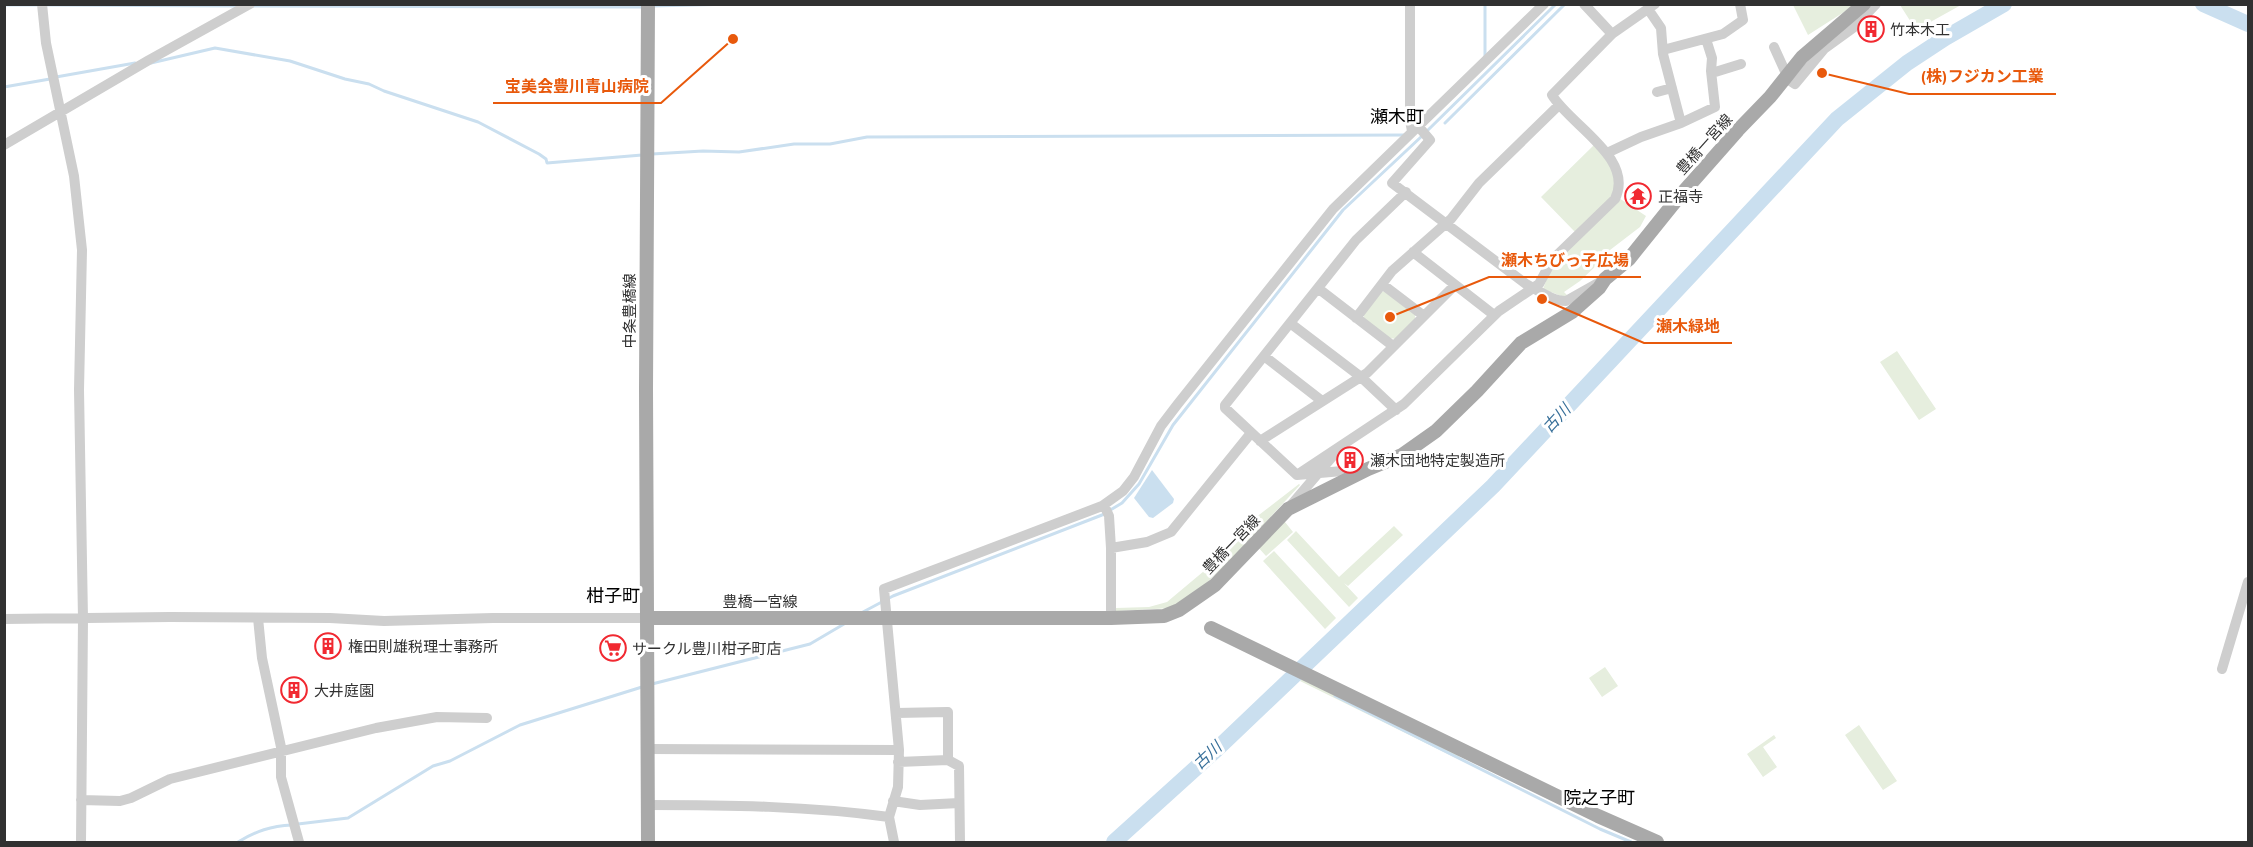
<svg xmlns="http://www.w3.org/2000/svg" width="2253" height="847" font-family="Mulish,'Noto Sans JP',sans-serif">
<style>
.green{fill:#e6eede}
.water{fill:#cadfef}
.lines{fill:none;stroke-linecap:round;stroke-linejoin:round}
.stream{stroke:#cadfef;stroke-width:3}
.river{stroke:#cadfef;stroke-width:16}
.minor{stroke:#cecece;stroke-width:10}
.major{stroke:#a9a9a9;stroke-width:14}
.labels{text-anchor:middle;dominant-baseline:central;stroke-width:6;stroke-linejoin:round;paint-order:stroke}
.poi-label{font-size:15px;fill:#313131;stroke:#fff;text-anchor:start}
.street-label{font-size:15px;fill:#313131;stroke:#fff}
.water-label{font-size:16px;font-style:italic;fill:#38709a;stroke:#fff}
.quarter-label{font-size:18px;fill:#000;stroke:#fff}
.leader{fill:none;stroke:#e8590c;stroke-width:2}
.callout-dot{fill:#e8590c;stroke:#fff;stroke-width:2}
.callout-label{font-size:16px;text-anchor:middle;font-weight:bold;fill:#e8590c;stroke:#fff;stroke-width:6;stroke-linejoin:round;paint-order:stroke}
</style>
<rect width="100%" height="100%" fill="#fff"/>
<!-- green -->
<path class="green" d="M 1793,5 L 1855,5 L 1808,35 Z
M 1900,5 L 1961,5 L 1916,30 Z
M 1594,145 C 1636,188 1609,200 1575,232 L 1541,197 Z
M 1619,198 L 1646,216 L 1640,227 L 1597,260 L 1599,263 L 1580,281 L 1564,292 L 1567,295 L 1564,297 L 1543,289 L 1552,265 Z
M 1388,291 L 1415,312 L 1415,320 L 1396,339 L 1389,338 L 1364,320 L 1364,313 L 1380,292 Z
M 1897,351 L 1936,409 L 1919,420 L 1880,362 Z
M 1299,484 L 1300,485 L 1227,564 L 1202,587 L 1173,608 L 1116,611 L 1116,608 L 1149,607 L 1167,602 L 1204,571 L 1246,525 Z
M 1281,517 L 1293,532 L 1266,556 L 1256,545 Z
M 1394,526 L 1403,535 L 1348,586 L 1344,583 L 1358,598 L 1349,607 L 1287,540 L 1296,531 L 1339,577 Z
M 1274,551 L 1336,618 L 1325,629 L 1263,561 Z
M 1605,667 L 1618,686 L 1602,697 L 1589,678 Z
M 1303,678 L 1459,754 L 1460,760 L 1300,681 Z
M 1859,725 L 1897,781 L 1883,790 L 1845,735 Z
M 1774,735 L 1776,738 L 1763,747 L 1777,767 L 1763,777 L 1747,754 Z"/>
<!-- water -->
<path class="water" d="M 1152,470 L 1174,499 L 1173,503 L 1153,518 L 1149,517 L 1134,498 Z"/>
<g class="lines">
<!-- stream -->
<path class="stream" d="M 1485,4 L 1485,57
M 4,5 L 38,5
M 45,5 L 239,6
M 252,6 L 644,7
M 651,6 L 736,4
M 151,63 L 215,48 L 290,61 L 345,79 L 369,84 L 384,91 L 478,122 L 539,154 L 546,159 L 547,163 L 642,155
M 56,77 L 135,63
M 4,87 L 50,79
M 1445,123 L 1565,4
M 1427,131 L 1556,4
M 652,154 L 703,151 L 739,152 L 794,144 L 830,144 L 867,137 L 1406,135
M 863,612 L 893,596 L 1102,515 L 1122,503 L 1139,484 L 1173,425 L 1343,210 L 1422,136
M 652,684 L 810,644 L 844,624
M 1335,696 L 1600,829 L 1631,842
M 298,824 L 348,818 L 433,766 L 450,761 L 520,725 L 642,687
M 238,842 C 256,831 271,826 292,825"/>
<!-- river -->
<path class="river" d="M 2203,4 L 2248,24
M 1114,842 L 1218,748 L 1493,486 L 1837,119 L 1907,63 L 1945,38 L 2004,4"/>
<!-- minor -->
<path class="minor" d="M 42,4 L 46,43 L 74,176 L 82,250 L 79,390 L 83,619 L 81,842
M 1410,4 L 1410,120 L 1412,131
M 1584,4 L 1612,34
M 1774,47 L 1789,80 L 1795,84 L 1824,49 L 1853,28 L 1876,4
M 1663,50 L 1723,34 L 1743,20 L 1740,4
M 1712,73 L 1741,64
M 1657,92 L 1672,88
M 1681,123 L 1715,107 L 1711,71 L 1712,58 L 1706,39
M 1418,126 L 1430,140 L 1392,183 L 1526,284 C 1538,290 1552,301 1566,301 L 1605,279
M 4,145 L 149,60 L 250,4
M 1607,153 L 1641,137 L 1681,123 L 1663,54 L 1661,28 L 1648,9
M 1413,252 L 1494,315
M 1382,284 L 1424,316
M 1319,289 L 1393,346
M 1356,318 L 1392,271 L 1451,219 L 1479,183 L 1559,105
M 1290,323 L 1361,377 L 1396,410
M 1264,356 L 1322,401
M 1260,441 L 1367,373 L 1455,285
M 1365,469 L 1297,475 L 1225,408 L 1225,405 L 1356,240 L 1406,192
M 1297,475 L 1404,404 L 1499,311 L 1539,284 L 1552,260 L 1615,199 C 1635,158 1570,125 1552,95 L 1612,34 L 1655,4
M 1292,504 L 1338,450
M 1104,505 L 1109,516 L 1111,548 L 1111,618
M 1111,548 L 1147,542 L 1171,532 L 1251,433
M 258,618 L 262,658 L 281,747 L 281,777 L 299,842
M 4,619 L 170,617 L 330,618 L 384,621 L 493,618 L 648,618
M 2222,669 L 2248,582
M 896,713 L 948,712 L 948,760
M 648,749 L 899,750
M 898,762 L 948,760 L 959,766 L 960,842
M 81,800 L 120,801 L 131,798 L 170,779 L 376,728 L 437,717 L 487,718
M 893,801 L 920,805 L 959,803
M 648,805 C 729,805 809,806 889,817
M 894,842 L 889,817 L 898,787 L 899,750 L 884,589 L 1102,506 L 1123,491 L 1134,477 L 1161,426 L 1177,405 L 1333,209 L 1544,4"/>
<!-- major -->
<path class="major" d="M 648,618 L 1111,618 L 1164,616 L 1179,610 L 1215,585 L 1288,509 L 1368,469 L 1402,455 L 1436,431 L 1477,391 L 1521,343 L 1572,312 L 1599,288 L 1605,279 L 1629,259 L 1678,198 L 1738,130 L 1770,97 L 1802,57 L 1864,4
M 1211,628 L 1598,816 L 1657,842
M 648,842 L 646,389 L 648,4"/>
</g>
<!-- icons -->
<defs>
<g id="building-ring" transform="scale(1.35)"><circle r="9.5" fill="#fff" stroke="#f12931" stroke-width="1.5"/><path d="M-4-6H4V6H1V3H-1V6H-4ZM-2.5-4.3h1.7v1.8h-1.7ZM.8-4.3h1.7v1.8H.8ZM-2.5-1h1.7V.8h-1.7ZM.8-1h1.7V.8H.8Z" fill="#f12931"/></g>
<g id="temple-ring" transform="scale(1.35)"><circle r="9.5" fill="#fff" stroke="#f12931" stroke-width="1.5"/><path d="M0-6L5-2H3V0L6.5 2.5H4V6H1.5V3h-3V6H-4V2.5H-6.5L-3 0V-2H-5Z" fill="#f12931"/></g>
<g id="supermarket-ring" transform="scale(1.35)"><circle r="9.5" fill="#fff" stroke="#f12931" stroke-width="1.5"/><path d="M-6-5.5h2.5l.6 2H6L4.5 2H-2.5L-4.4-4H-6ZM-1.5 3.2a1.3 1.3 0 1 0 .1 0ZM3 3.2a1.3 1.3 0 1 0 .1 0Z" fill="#f12931"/></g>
</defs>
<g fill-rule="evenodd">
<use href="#building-ring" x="1871" y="29"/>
<use href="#temple-ring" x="1638" y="196"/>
<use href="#building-ring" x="1350" y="460"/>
<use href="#building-ring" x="328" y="646"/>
<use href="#supermarket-ring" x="613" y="648"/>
<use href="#building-ring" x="294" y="690"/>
</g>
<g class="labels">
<!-- poi labels -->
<g class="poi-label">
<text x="1890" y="29">竹本木工</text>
<text x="1658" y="196">正福寺</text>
<text x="1370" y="460">瀬木団地特定製造所</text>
<text x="348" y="646">権田則雄税理士事務所</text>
<text x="632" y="648">サークル豊川柑子町店</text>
<text x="314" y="690">大井庭園</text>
</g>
<!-- street labels -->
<g class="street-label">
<text transform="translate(1704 144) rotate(-48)">豊橋一宮線</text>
<text transform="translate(629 311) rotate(-90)">中条豊橋線</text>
<text transform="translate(1231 544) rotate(-46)">豊橋一宮線</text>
<text x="760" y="601">豊橋一宮線</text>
</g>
<!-- water labels -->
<g class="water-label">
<text transform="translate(1556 418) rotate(-47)">古川</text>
<text transform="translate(1207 755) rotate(-43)">古川</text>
</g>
<!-- quarter labels -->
<g class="quarter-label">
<text x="1397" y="116">瀬木町</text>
<text x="613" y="595">柑子町</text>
<text x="1599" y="797">院之子町</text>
</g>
</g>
<!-- callouts -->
<path class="leader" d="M1822 73L1909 94H2056M733 39L661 103H493M1390 317L1489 277H1641M1542 299L1644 343H1732"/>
<g class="callout-dot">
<circle cx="1822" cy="73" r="6"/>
<circle cx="733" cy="39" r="6"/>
<circle cx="1390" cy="317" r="6"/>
<circle cx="1542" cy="299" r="6"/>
</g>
<g class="callout-label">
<text x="1982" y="82">(株)フジカン工業</text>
<text x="577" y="92">宝美会豊川青山病院</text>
<text x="1565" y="266">瀬木ちびっ子広場</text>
<text x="1688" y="332">瀬木緑地</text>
</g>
<!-- border -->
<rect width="2253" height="847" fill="none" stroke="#313131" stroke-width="12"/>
</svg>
